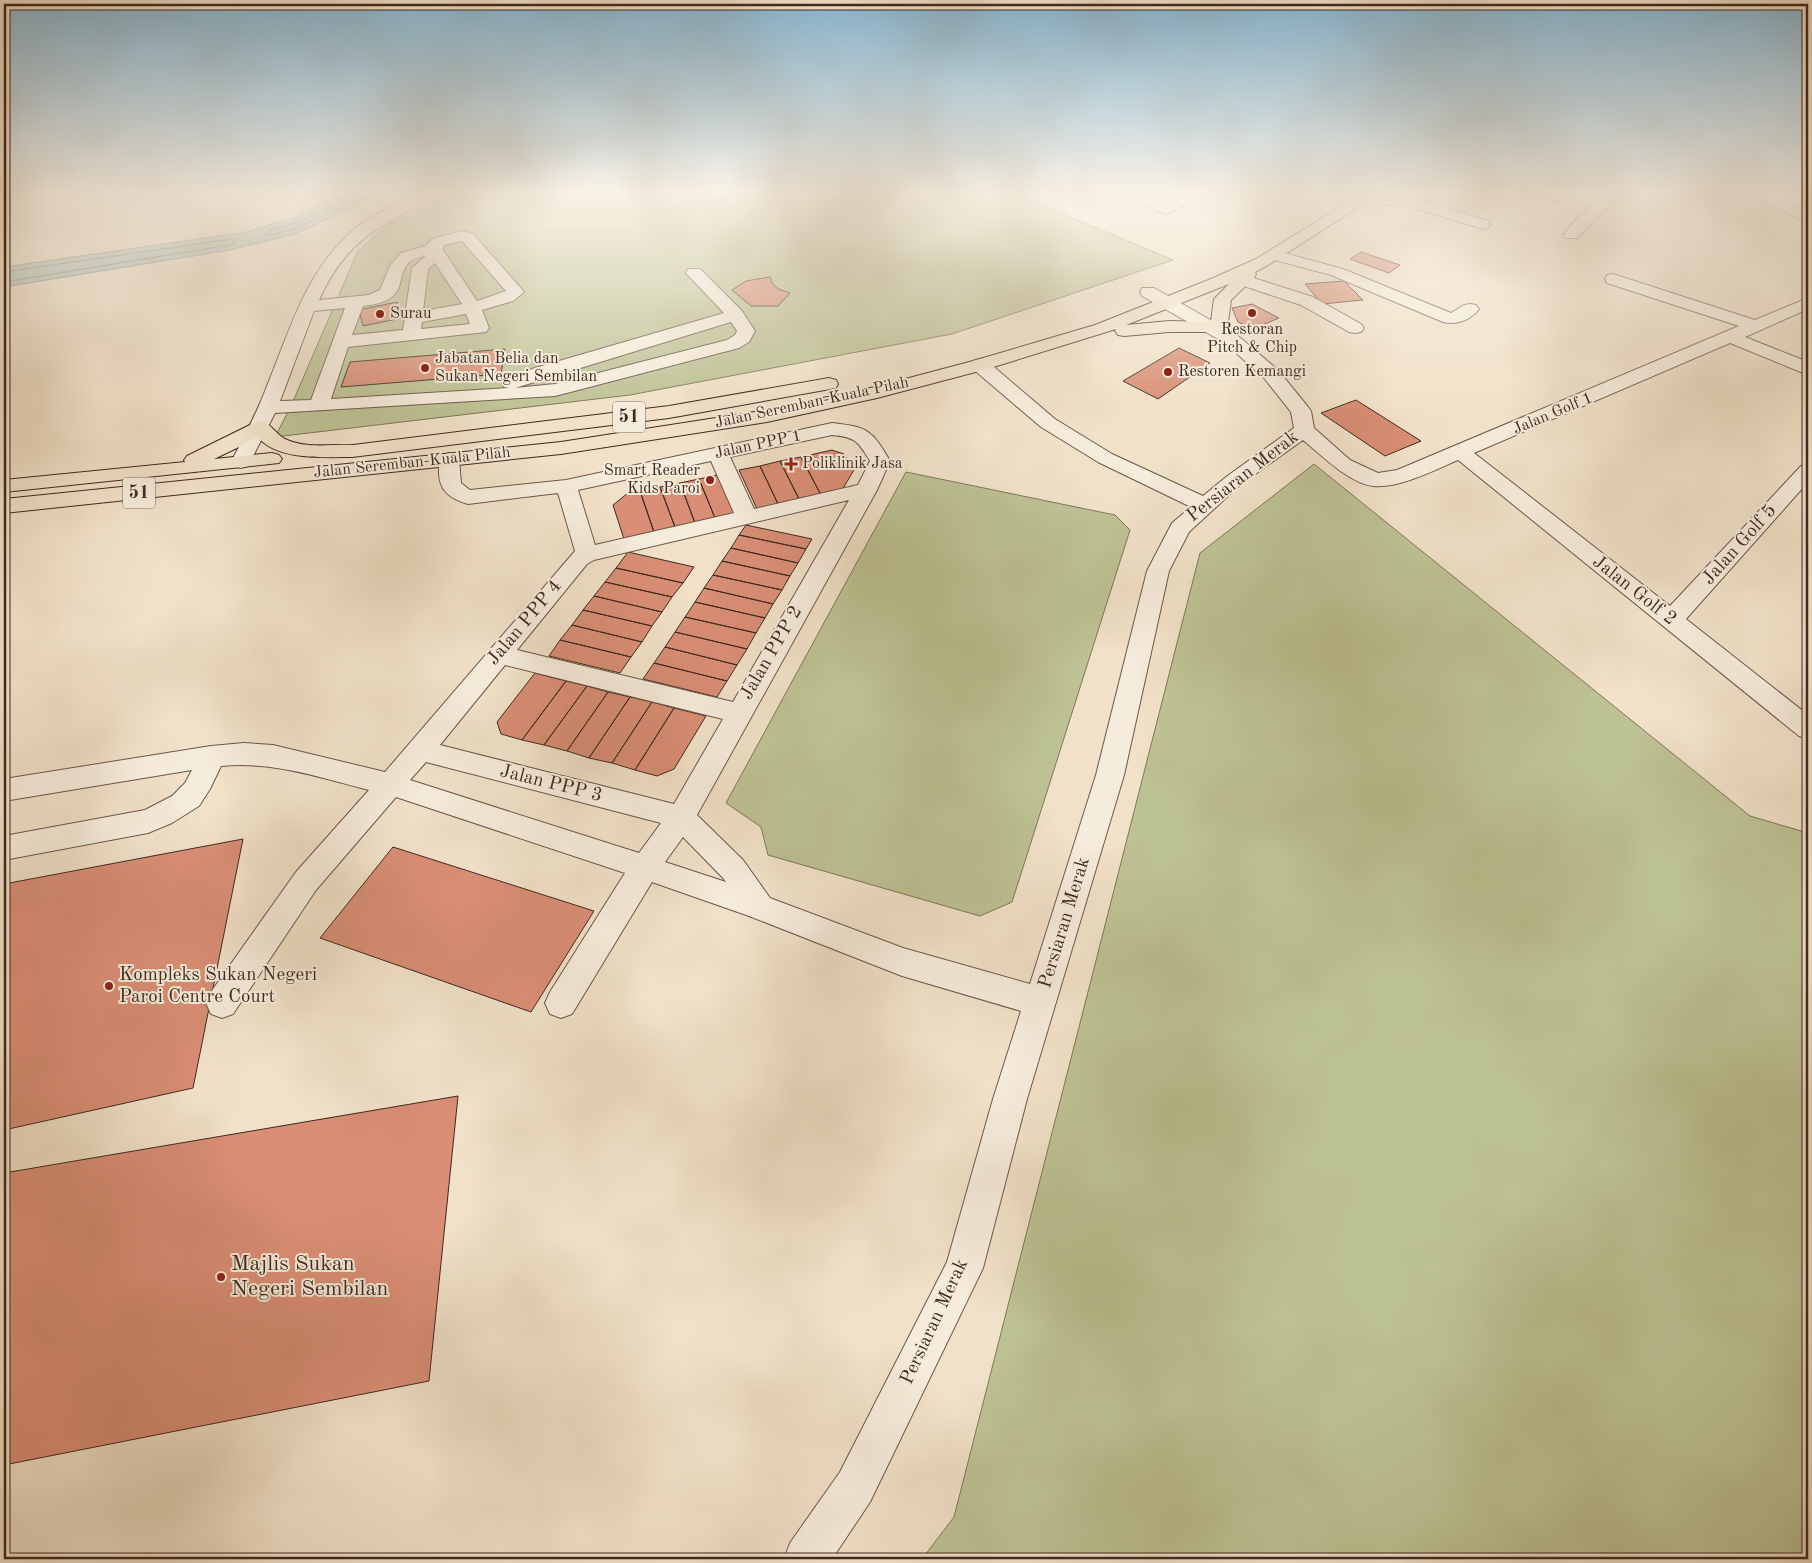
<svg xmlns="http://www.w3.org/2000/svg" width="1812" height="1563" font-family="'Old Standard TT',serif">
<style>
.green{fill:#bdc294;stroke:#7e765a}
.water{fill:#9bbdb7;stroke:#76827b}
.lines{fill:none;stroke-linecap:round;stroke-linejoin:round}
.shore{stroke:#6d736c;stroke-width:1}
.building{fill:#d98e75;stroke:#3f2920}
.minor-casing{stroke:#6c574a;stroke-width:2}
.highway-casing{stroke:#3f2920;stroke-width:2}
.minor{fill:#f6ecdb;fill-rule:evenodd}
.highway{fill:#f1e1c8;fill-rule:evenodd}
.poi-dot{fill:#8f2418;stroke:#f6ecdb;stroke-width:2}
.labels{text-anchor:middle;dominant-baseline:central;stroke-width:4;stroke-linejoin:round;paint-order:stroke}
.far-poi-label{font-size:16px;fill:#3f2920;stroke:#f6ecdb;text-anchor:start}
.far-street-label{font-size:16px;fill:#3f2920;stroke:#f6ecdb}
.shield{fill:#f6ecdb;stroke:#766458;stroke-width:1}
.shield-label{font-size:18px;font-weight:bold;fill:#3f2920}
.street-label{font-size:19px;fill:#3f2920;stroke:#f6ecdb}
.poi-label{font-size:19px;fill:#3f2920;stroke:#f6ecdb;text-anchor:start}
.near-poi-label{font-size:22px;fill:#3f2920;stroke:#f6ecdb;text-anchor:start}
</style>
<rect width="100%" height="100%" fill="#f1e1c8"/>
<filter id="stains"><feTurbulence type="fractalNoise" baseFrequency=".004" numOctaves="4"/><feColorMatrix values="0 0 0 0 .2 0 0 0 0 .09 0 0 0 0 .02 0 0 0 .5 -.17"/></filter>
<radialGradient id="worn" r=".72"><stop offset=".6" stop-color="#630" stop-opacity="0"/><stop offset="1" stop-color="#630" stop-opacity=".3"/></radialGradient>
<!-- green -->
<path class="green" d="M 467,192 L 1010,192 L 1173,260 L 952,334 L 630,395 L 275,437 L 291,406 L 358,251 L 389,224 Z
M 1314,464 L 1750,816 L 1808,833 L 1808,1559 L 922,1559 L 954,1517 L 1200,553 Z
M 906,472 L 1115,515 L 1130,530 L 1012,902 L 980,916 L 768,855 L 761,827 L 726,803 Z"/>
<!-- water -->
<path class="water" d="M 343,192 L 386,192 L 295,234 L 230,250 L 4,287 L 4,267 L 247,232 L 304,214 Z"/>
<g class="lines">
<!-- shore -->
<path class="shore" d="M 345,192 C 334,213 290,224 268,231 L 266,234 L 269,235 L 294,229 L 375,192
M 4,272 L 232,239 L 235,241 L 234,244 L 229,245 L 4,282"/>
</g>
<!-- building -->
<path class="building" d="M 1524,192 L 1578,192 L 1561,204 Z
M 1361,252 L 1400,265 L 1389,273 L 1350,259 Z
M 770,277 L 772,283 L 778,289 L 790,293 L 778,306 L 751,306 L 732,290 L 746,281 Z
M 1344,281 L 1363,300 L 1322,304 L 1305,284 Z
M 397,302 L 402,318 L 363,326 L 359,310 Z
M 1252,304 L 1279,318 L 1253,329 L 1238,322 L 1232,308 Z
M 1179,348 L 1210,363 L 1158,399 L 1123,381 Z
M 505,349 L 501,374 L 341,387 L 350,362 Z
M 1356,400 L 1421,441 L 1385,456 L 1321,413 Z
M 832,450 L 844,454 L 854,470 L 842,490 L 821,495 L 801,457 Z
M 801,457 L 821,495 L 799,499 L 780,461 Z
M 780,461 L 799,499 L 778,504 L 760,466 Z
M 760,466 L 778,504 L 757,509 L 739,470 Z
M 718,475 L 735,514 L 715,518 L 699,479 Z
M 699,479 L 715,518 L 695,523 L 680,483 Z
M 680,483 L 695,523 L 675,527 L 660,487 Z
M 660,487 L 675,527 L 654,532 L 640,491 Z
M 640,491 L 654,532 L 624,539 L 613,505 L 628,493 Z
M 746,525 L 812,539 L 806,549 L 739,535 Z
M 739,535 L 806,549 L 798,563 L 731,548 Z
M 731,548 L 798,563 L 790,576 L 722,561 Z
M 628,552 L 694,567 L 683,583 L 616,568 Z
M 722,561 L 790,576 L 782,590 L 713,575 Z
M 616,568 L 683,583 L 672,597 L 605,582 Z
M 713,575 L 782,590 L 773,604 L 704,588 Z
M 605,582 L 672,597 L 662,612 L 594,596 Z
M 704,588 L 773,604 L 765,618 L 695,602 Z
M 594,596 L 662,612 L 652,626 L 583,610 Z
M 695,602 L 765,618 L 756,633 L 685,617 Z
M 583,610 L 652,626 L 642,642 L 572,625 Z
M 685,617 L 756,633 L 747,649 L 675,632 Z
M 572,625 L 642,642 L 631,657 L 560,640 Z
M 675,632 L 747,649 L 737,665 L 665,647 Z
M 560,640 L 631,657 L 620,673 L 549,656 Z
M 665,647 L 737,665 L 727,681 L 654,663 Z
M 654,663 L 727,681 L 717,697 L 643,679 Z
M 535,673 L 566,681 L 522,740 L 501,734 L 497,722 Z
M 566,681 L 587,686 L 544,745 L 522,740 Z
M 587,686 L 608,692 L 567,751 L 544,745 Z
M 608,692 L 630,697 L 589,758 L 567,751 Z
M 630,697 L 652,702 L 612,763 L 589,758 Z
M 652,702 L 674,708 L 635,770 L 612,763 Z
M 674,708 L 706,716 L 674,769 L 657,776 L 635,770 Z
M 243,839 L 193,1088 L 4,1130 L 4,884 Z
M 393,847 L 594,911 L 531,1012 L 320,938 Z
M 458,1096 L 429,1381 L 4,1465 L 4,1173 Z"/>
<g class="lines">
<!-- minor casing -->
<g class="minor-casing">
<path id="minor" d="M 426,192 L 446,192 L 444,195 C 385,222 347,237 319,300 L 369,295 L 380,290 L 390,266 L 401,253 L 426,246 L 432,239 L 462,231 L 473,234 L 524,292 L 513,301 L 482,310 L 489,328 L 486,332 L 348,347 L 331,399 L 509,388 L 504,387 L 502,383 L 504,379 L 535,368 L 724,313 L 686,273 L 688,269 L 700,269 L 742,311 L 755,331 L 749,342 L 739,348 L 555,396 L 275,413 L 248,466 L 241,468 L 234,466 L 231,462 C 244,437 257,413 267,386 C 290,330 305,273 352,231 C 373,213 401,203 426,192 ZM 462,241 L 506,291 L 477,301 L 443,250 L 444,245 ZM 426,256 L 412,268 L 403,330 L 352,335 L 363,306 C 373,305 385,303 393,296 C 407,284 394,260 426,256 ZM 435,263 L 462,304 L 423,311 L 428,269 ZM 345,308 L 311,400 L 280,401 L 314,311 ZM 466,314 L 470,324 L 421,329 L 422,322 ZM 731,322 L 737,331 L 735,335 L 727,340 L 555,384 L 515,388 Z
M 1113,192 L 1134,192 L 1165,204 L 1190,192 L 1210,192 L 1208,195 L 1166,214 L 1115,195 Z
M 1407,192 L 1426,192 L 1417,199 L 1488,221 L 1491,224 L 1488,227 L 1483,229 L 1401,204 L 1388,205 L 1362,200 L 1360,197 L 1362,194 C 1377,190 1391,198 1407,192 Z
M 1604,192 L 1661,192 C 1649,208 1635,200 1618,195 L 1577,238 L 1565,238 L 1563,235 L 1573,223 Z
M 1768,195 L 1808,212 L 1808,223 L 1763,202 L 1761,199 L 1763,196 Z
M 1273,250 L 1343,269 L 1451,313 L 1464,305 L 1470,304 L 1476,305 L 1479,309 C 1470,321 1456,325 1443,322 L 1331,275 L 1267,258 L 1265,255 L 1267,252 Z
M 1241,274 L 1313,297 L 1361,324 L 1364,328 L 1361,332 L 1355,333 L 1349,332 L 1301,305 L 1235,283 L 1233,279 L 1235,275 Z
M 1613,274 L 1755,320 L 1808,298 L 1808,309 L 1745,337 L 1808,362 L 1808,375 L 1730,343 L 1474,453 L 1670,606 L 1801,466 L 1808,464 L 1808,482 L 1686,619 L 1808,715 L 1808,739 L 1799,736 L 1458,460 C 1435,470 1398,489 1373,486 C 1349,483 1321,455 1303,440 L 1240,485 L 1189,532 L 1169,571 L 1124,775 L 1027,1099 L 983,1268 L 870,1502 L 832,1559 L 784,1559 L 790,1543 L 840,1472 L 947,1262 L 993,1099 L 1021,1011 L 902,976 L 749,916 L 652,882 L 572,1014 L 561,1018 L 550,1014 L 545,1003 L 550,992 L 625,873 L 396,797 L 316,890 L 233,1014 L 222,1018 L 211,1014 L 206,1003 L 211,992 L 296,872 L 369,790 C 318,777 273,761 221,766 L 210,789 L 199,806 L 172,823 L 148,833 L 4,860 L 4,836 L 145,810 L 172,796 L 185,783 L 192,770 L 4,801 L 4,779 L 211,746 L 244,743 L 273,745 L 385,772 L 575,551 L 558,493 L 468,504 C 450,499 438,490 439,470 C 439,464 438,460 442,455 L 449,453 L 456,455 L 459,459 L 461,483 L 470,490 L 566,480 L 832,423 C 868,427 872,430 890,461 L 877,490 L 697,815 L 743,860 L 770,898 L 903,948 L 1030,984 L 1096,775 L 1147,571 L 1172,523 L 1191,507 L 1098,462 L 1041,427 L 973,369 L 971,365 L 973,361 L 980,359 L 987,361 L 1055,419 L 1112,454 L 1203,496 L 1226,477 L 1294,428 L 1291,412 L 1264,378 L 1225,343 L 1142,296 L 1140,292 L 1142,288 L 1154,288 L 1237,335 L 1278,370 L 1308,407 L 1311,411 L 1314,428 L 1350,460 L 1378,473 L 1397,470 L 1739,326 L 1607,283 L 1605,279 L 1607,275 ZM 832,435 C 855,437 858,441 870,461 L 858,485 L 754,509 L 730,457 ZM 711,461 L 734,513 L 595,545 L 578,490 ZM 849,500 L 733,702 L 517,650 L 587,564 L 594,560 ZM 505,665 L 723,719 L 674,804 L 440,745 ZM 426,762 L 661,823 L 639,853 L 410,780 ZM 683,837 L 723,878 L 726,882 L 665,862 Z"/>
</g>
<!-- highway casing -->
<g class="highway-casing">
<path id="highway" d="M 1364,192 L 1382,192 L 1268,265 L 1255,272 L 1256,274 L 1254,278 L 1231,300 L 1228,322 L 1240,339 L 1237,343 L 1231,344 L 1225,343 L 1217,332 L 1169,332 L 1124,336 L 1118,335 L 1115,331 L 1116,329 L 987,369 L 877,398 L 767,422 L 561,454 L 4,513 L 4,499 L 561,442 L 767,410 L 875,387 L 973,361 L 1095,325 L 1211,279 L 1256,259 ZM 1229,284 L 1214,299 L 1211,322 L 1169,321 L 1126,325 Z
M 829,378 L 836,380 L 838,384 L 836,388 L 669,418 L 352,457 C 324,457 276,461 257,436 L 241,446 L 214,459 L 272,453 L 279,455 L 282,459 L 279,463 L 4,492 L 4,480 L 185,462 L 184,460 L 187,456 L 260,420 C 271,423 275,434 285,439 C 305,449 331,444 353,445 L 669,406 Z"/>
</g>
<!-- minor -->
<use href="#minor" class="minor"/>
<!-- highway -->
<use href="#highway" class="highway"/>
</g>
<!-- sky -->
<linearGradient id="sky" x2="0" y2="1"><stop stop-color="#89b8d4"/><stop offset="0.47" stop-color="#f9f2e6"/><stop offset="1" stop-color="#f9f2e6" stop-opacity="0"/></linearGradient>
<rect width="1812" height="411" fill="url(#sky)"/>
<!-- markers -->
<g class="poi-dot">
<circle cx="1252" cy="313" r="5"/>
<circle cx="380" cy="314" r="5"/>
<circle cx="425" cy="368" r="5"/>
<circle cx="1168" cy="372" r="5"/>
<path d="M788.5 456.5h5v5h5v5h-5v5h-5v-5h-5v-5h5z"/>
<circle cx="710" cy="480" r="5"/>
<circle cx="109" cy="986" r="5"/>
<circle cx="221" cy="1277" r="5"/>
</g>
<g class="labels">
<!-- far-poi labels -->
<g class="far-poi-label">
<text x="390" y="314">Surau</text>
<text x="1252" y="330" text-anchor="middle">Restoran<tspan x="1252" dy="18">Pitch &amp; Chip</tspan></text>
<text x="435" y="359">Jabatan Belia dan<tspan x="435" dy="18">Sukan Negeri Sembilan</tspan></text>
<text x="1178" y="372">Restoren Kemangi</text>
<text x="802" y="464">Poliklinik Jasa</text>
<text x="700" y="471" text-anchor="end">Smart Reader<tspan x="700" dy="18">Kids Paroi</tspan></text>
</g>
<!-- far-street labels -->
<g class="far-street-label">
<text transform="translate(812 403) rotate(-12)">Jalan Seremban-Kuala Pilah</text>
<text transform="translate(1553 414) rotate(-23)">Jalan Golf 1</text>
<text transform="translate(758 445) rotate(-12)">Jalan PPP 1</text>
<text transform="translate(412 463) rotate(-6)">Jalan Seremban-Kuala Pilah</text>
</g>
<!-- shield labels -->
<g class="shield">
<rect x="613" y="401.5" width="32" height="31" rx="4"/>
<rect x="123" y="477.5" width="32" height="31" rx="4"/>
</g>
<g class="shield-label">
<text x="629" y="417">51</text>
<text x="139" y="493">51</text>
</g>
<!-- street labels -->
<g class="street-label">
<text transform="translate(1243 477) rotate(-38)">Persiaran Merak</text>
<text transform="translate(1740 545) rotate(-48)">Jalan Golf 5</text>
<text transform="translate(1634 591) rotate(38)">Jalan Golf 2</text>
<text transform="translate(525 623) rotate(-50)">Jalan PPP 4</text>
<text transform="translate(772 653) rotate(-60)">Jalan PPP 2</text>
<text transform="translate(551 784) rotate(14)">Jalan PPP 3</text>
<text transform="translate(1065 923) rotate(-73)">Persiaran Merak</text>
<text transform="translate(935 1322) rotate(-65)">Persiaran Merak</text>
</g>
<!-- poi labels -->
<g class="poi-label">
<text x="119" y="975">Kompleks Sukan Negeri<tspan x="119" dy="22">Paroi Centre Court</tspan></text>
</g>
<!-- near-poi labels -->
<g class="near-poi-label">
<text x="231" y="1264">Majlis Sukan<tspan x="231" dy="25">Negeri Sembilan</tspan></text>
</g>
</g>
<!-- margin -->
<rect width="1812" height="1563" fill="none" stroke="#f1e1c8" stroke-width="20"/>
<rect x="5" y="5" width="1802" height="1553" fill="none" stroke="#3f2920" stroke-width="2.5"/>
<rect x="10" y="10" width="1792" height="1543" fill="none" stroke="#3f2920"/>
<rect width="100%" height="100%" filter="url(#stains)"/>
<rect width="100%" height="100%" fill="url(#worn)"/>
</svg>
